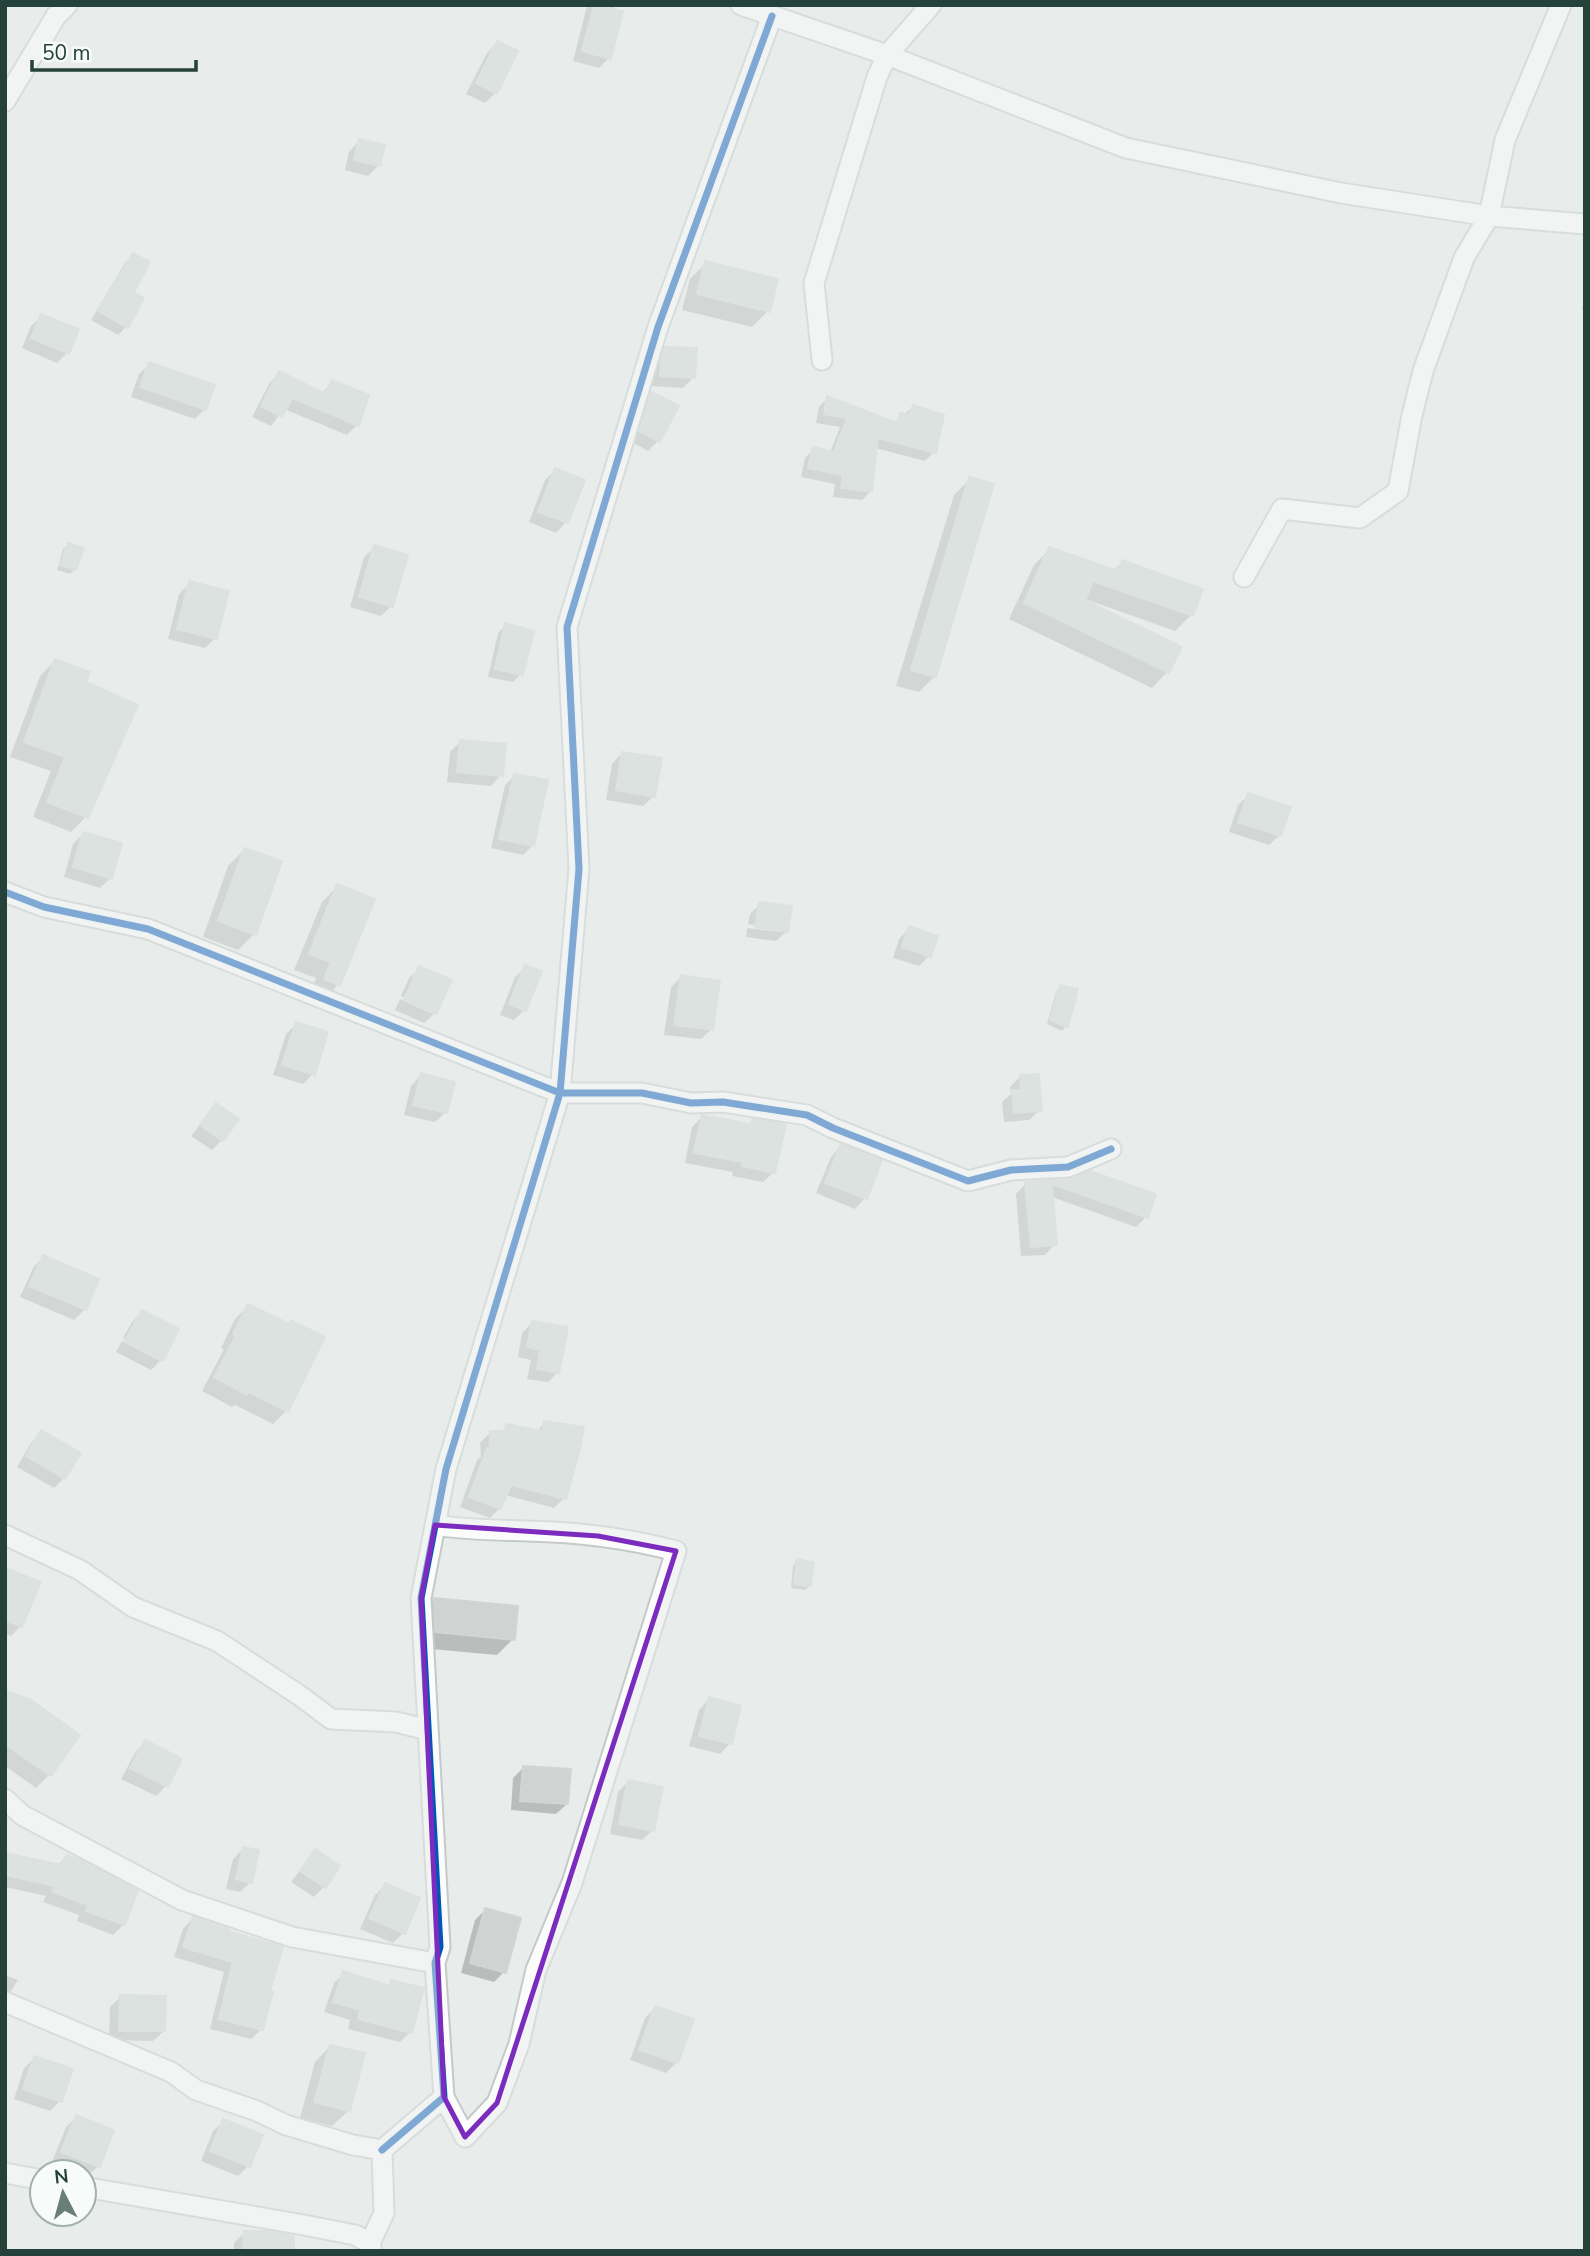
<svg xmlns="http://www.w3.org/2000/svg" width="1590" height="2256" font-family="'Nunito Sans',sans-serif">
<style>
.shadow{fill:#0003}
.building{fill:#cfd4d2;stroke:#d1d6d4;stroke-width:2}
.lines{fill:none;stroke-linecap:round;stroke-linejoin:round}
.minor-casing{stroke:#c5cac8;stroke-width:23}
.minor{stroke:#fcfcfc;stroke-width:19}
.cycleway-casing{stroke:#f7fbf9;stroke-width:11}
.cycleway{stroke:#0057b8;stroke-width:7}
.marked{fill:none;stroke:#7b2cbf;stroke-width:5;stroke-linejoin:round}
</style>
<rect width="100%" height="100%" fill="#e8edeb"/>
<!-- shadow -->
<path class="shadow" d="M 583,5 L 614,5 L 609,58 L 599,68 L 573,61 L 587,6 Z
M 497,43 L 495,93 L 485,103 L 466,94 L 487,53 Z
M 359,141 L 379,165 L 368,176 L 345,170 L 349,152 Z
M 133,255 L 132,293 L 126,327 L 118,335 L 91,320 L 125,263 Z
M 706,263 L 768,311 L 752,327 L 682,310 L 690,279 Z
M 1585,295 L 1585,311 L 1582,310 Z
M 42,316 L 67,353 L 57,363 L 22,348 L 31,326 Z
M 666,348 L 694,377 L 683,388 L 650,386 L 655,359 Z
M 150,364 L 205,409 L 195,419 L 131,397 L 139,374 Z
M 279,373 L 321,394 L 332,382 L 357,425 L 347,435 L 284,409 L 271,426 L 252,417 L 269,384 Z
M 651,394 L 659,440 L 648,451 L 630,441 L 641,404 Z
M 828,398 L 893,423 L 913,407 L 934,452 L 925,461 L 875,448 L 871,491 L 862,500 L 833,497 L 835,484 L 801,477 L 805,458 L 814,449 L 830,452 L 840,427 L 816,423 L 819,407 Z
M 555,470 L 566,522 L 556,533 L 529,522 L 545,480 Z
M 970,479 L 935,676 L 919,692 L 896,686 L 954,495 Z
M 68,545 L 75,569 L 70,574 L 57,570 L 63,549 Z
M 375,547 L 391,606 L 381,616 L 350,607 L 364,557 Z
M 1050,549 L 1113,571 L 1122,562 L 1191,615 L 1175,631 L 1085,599 L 1084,602 L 1167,672 L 1152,688 L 1009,619 L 1034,565 Z
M 190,583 L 215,638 L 205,648 L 168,639 L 179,594 Z
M 506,625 L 521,674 L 513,682 L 488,677 L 498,633 Z
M 55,661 L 84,683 L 86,817 L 71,832 L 33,817 L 51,771 L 10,757 L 40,676 Z
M 461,741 L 501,775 L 491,786 L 447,782 L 450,752 Z
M 622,753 L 654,796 L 643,806 L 606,800 L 612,764 Z
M 514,776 L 533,845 L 523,855 L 491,848 L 505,785 Z
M 1249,795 L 1280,835 L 1269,845 L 1229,832 L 1238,805 Z
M 83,834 L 111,878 L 100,888 L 64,877 L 73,844 Z
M 244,850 L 254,934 L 238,950 L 203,937 L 228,866 Z
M 338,886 L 338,985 L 322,1001 L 309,995 L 316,978 L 294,970 L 322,902 Z
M 760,904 L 787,931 L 776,941 L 746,937 L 747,928 L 781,932 L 781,929 L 748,924 L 750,914 Z
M 909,928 L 929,956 L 919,966 L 893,958 L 899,939 Z
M 526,967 L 524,1010 L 514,1020 L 500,1015 L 515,977 Z
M 420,968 L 435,1013 L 424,1023 L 395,1010 L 400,999 L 433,1014 L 433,1011 L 401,996 L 409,978 Z
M 681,977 L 712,1029 L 701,1039 L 664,1035 L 671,987 Z
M 1060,987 L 1066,1026 L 1062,1031 L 1047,1024 L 1056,992 Z
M 296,1024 L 313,1074 L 303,1084 L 273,1075 L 286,1034 Z
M 421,1075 L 446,1112 L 435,1122 L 404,1115 L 411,1086 Z
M 1020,1077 L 1040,1110 L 1029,1120 L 1004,1122 L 1002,1102 L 1011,1094 L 1010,1087 Z
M 216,1105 L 222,1140 L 212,1150 L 191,1136 Z
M 702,1117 L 748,1125 L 752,1121 L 774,1172 L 763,1182 L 732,1176 L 733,1172 L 685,1163 L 692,1127 Z
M 841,1146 L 865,1198 L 855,1209 L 816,1193 L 831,1157 Z
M 1069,1181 L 1146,1217 L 1136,1227 L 1052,1197 L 1055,1244 L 1045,1255 L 1021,1256 L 1016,1194 L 1026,1183 Z
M 43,1257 L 85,1309 L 74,1320 L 20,1297 L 33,1268 Z
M 248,1306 L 286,1411 L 273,1424 L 235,1405 L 232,1407 L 202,1391 L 224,1349 L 221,1348 L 235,1319 Z
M 142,1312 L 161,1359 L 160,1361 L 160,1357 L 123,1338 L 132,1322 Z
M 533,1322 L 558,1372 L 548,1382 L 527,1379 L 531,1360 L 518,1357 L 522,1333 Z
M 122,1341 L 160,1361 L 151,1370 L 116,1352 Z
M 545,1422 L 564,1498 L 554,1508 L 505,1495 L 500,1508 L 490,1518 L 460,1507 L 477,1460 L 481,1457 L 480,1443 L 491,1432 L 500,1433 L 507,1426 L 536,1432 Z
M 42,1432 L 64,1478 L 54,1488 L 17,1467 L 31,1443 Z
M 798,1561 L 810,1585 L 805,1590 L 791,1588 L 793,1566 Z
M 5,1574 L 21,1626 L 11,1636 L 5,1634 Z
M 434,1600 L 513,1639 L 497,1655 L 420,1648 L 418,1615 Z
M 5,1692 L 78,1735 L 49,1775 L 36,1788 L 5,1766 Z
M 709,1699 L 730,1743 L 720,1754 L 689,1746 L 699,1710 Z
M 145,1742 L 166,1786 L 156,1796 L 121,1779 L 135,1753 Z
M 524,1767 L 567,1804 L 556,1814 L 511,1810 L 513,1778 Z
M 628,1782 L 653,1830 L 642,1840 L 610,1834 L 618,1792 Z
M 243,1849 L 251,1882 L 240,1892 L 226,1889 L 233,1859 Z
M 315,1851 L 338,1866 L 324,1887 L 314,1897 L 291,1882 Z
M 5,1855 L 57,1866 L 66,1857 L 124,1924 L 113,1935 L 77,1921 L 79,1915 L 43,1902 L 46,1896 L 5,1887 Z
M 385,1885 L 403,1933 L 393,1943 L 360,1929 L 375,1895 Z
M 485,1910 L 504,1972 L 494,1982 L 461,1973 L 475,1920 Z
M 193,1918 L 267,1993 L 262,2029 L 251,2039 L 210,2029 L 224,1972 L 174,1957 L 183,1929 Z
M 344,1973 L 387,1987 L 392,1982 L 410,2032 L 400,2042 L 348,2029 L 350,2020 L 324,2012 L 334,1983 Z
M 5,1975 L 18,1980 L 8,1996 L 5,1996 Z
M 120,1997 L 164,2031 L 153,2041 L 109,2040 L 110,2007 Z
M 655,2008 L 677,2062 L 666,2073 L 630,2060 L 645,2018 Z
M 330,2046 L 348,2111 L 332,2126 L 300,2118 L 315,2062 Z
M 35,2058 L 60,2101 L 50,2111 L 14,2099 L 24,2068 Z
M 76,2117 L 98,2166 L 88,2176 L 84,2175 L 84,2172 L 77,2172 L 52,2162 L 66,2127 Z
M 224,2121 L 248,2166 L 238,2176 L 201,2161 L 213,2131 Z
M 244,2233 L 292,2251 L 234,2251 L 234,2243 Z"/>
<!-- building -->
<path class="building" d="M 594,5 L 623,11 L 611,59 L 582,51 Z
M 497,41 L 518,51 L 497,94 L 476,83 Z
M 359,139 L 385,145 L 380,166 L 354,160 Z
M 133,253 L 150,262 L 134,292 L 144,298 L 128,328 L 98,311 Z
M 705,261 L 778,279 L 770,312 L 697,294 Z
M 41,314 L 79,329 L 69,354 L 31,338 Z
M 665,347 L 697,348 L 695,378 L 660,376 L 661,360 Z
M 149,362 L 215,385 L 206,410 L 140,387 Z
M 279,371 L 325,394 L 332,380 L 369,395 L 359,426 L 292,398 L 282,417 L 261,406 Z
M 651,392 L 679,406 L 660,442 L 639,431 Z
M 827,396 L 897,423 L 900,413 L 909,415 L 913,405 L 944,415 L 936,453 L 878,438 L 872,492 L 841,488 L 843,475 L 808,468 L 813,447 L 834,452 L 847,418 L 824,414 Z
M 555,468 L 585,480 L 568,523 L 538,512 Z
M 969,477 L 994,484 L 936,677 L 911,670 Z
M 68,543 L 84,548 L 76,570 L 60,565 Z
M 374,545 L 408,555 L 393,607 L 359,597 Z
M 1049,547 L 1118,571 L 1122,560 L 1203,589 L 1193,616 L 1093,581 L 1085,600 L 1182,647 L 1169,673 L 1024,603 Z
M 189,581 L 229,591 L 217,639 L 177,629 Z
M 505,623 L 534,631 L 523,675 L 495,669 Z
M 55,659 L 90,672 L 86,682 L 138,705 L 88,818 L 47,802 L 65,757 L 24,742 Z
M 460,740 L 506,744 L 503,776 L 457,772 Z
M 622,752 L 662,758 L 655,797 L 616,790 Z
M 514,774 L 548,780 L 534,846 L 499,839 Z
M 1248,793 L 1291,807 L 1281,836 L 1238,822 Z
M 83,832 L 122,843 L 112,879 L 73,867 Z
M 244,848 L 282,861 L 256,935 L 218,921 Z
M 337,884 L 375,899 L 340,986 L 324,979 L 331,962 L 309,954 Z
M 759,902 L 792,906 L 788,932 L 755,927 Z
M 909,926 L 938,936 L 931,957 L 902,947 Z
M 525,965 L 542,971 L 526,1011 L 509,1004 Z
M 419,966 L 452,980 L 436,1014 L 404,999 Z
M 681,975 L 720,981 L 713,1030 L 674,1025 Z
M 1060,985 L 1078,989 L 1068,1027 L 1050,1020 Z
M 296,1022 L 328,1032 L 315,1075 L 282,1065 Z
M 421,1073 L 455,1082 L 447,1113 L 413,1105 Z
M 1039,1074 L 1042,1111 L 1014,1113 L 1012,1090 L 1021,1090 L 1020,1075 Z
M 216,1103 L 239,1119 L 223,1141 L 200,1125 Z
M 702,1115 L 751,1124 L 752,1119 L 786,1124 L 775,1173 L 742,1166 L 743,1162 L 694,1153 Z
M 841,1144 L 882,1160 L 867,1199 L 825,1183 Z
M 1090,1171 L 1156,1194 L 1148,1218 L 1052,1184 L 1057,1245 L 1031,1247 L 1025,1182 L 1069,1179 Z
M 43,1255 L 99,1279 L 86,1310 L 29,1286 Z
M 248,1304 L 289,1324 L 291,1320 L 325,1337 L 288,1412 L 249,1392 L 247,1395 L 214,1377 L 236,1336 L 233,1334 Z
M 142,1310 L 179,1329 L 163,1361 L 125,1341 Z
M 532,1321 L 568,1327 L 559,1373 L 537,1369 L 540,1350 L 527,1347 Z
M 544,1421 L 584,1427 L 580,1449 L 566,1499 L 511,1485 L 501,1509 L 469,1497 L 487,1448 L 490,1447 L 490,1431 L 505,1431 L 506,1424 L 542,1431 Z
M 41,1430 L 81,1453 L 65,1479 L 26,1456 Z
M 797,1559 L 814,1562 L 811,1586 L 794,1584 Z
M 5,1568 L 41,1582 L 22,1627 L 5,1620 Z
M 434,1598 L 518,1606 L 515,1640 L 435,1632 Z
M 5,1690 L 31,1700 L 80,1735 L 51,1776 L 5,1744 Z
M 709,1697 L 741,1706 L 732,1744 L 699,1736 Z
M 145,1740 L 182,1759 L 168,1787 L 130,1768 Z
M 523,1766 L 571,1769 L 568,1804 L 520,1801 Z
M 628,1780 L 663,1787 L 654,1831 L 619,1824 Z
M 243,1847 L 259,1850 L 252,1883 L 236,1879 Z
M 315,1849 L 340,1866 L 326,1888 L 300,1871 Z
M 5,1853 L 62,1865 L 66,1855 L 81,1860 L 138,1890 L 125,1925 L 86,1911 L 89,1905 L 52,1892 L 55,1886 L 5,1875 Z
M 385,1883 L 420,1898 L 405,1934 L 369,1918 Z
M 485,1908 L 521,1918 L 506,1973 L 470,1963 Z
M 193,1916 L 229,1929 L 228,1931 L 283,1947 L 270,1992 L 273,1992 L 263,2030 L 219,2019 L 233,1962 L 183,1947 Z
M 343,1971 L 390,1986 L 391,1980 L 424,1988 L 412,2033 L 358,2019 L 360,2010 L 333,2002 Z
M 120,1995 L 166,1996 L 165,2031 L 119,2031 Z
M 655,2006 L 694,2019 L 678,2063 L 639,2050 Z
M 330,2045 L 365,2053 L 350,2111 L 314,2102 Z
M 34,2056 L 73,2069 L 62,2102 L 23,2089 Z
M 76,2115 L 114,2130 L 100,2167 L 61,2152 Z
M 223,2119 L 263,2135 L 250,2167 L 210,2151 Z
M 244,2231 L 269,2231 L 294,2236 L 294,2251 L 243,2251 Z"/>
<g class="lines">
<!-- minor casing -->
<g class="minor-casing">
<path id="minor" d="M 741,5 L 887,55 L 1126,148 L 1341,193 L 1489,216 L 1585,224
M 5,101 L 56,16 L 67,5
M 822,360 L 814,283 L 877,77 L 887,55 L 931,5
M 1244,577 L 1282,509 L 1360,518 L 1398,491 L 1412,415 L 1423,371 L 1464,258 L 1489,216 L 1505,140 L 1561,5
M 5,892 L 44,907 L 148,929 L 560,1093 L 642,1093 L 691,1103 L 723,1102 L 807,1115 L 833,1128 L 968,1181 L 1011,1170 L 1068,1167 L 1111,1149
M 435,1525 C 466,1530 495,1530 527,1531 C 577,1532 627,1538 676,1551 L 572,1883 L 536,1970 L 519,2044 L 497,2103 L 465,2137 L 444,2097
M 5,1535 L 80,1570 L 133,1607 L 217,1641 L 299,1695 L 331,1719 L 396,1722 L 428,1730
M 5,1799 L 22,1815 L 182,1900 L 292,1937 L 435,1963
M 5,2002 L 171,2072 L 196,2090 L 257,2111 L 286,2125 L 353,2145 L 382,2150 L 384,2213 L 370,2243 L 372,2251
M 382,2150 L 444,2097 L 435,1963 L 440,1947 L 421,1598 L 446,1469 L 560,1093 L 579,869 L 567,627 L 658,327 L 772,16
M 5,2173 L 42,2180
M 84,2187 L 304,2225 L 355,2235 L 370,2243"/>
</g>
<!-- minor -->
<use href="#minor" class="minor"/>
<!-- cycleway casing -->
<g class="cycleway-casing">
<path id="cycleway" d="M 5,892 L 44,907 L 148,929 L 560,1093 L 642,1093 L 691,1103 L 723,1102 L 807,1115 L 833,1128 L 968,1181 L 1011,1170 L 1068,1167 L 1111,1149
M 382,2150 L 444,2097 L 435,1963 L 440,1947 L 421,1598 L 446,1469 L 560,1093 L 579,869 L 567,627 L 658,327 L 772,16"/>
</g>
<!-- cycleway -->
<use href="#cycleway" class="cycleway"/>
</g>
<!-- marked area -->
<path d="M0 0H1590V2256H0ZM 435,1525 L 598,1536 L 676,1551 L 497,2103 L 465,2137 L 444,2097 L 421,1598 Z" fill="#e8edeb" fill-opacity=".55" fill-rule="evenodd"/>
<path class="marked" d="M 435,1525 L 598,1536 L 676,1551 L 497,2103 L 465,2137 L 444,2097 L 421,1598 Z"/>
<!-- border -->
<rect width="1590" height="2256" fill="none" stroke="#24423a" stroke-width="14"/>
<!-- north arrow -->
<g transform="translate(63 2193) rotate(354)"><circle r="33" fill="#f7fbf9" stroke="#a3b1ad" stroke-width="2"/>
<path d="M0-5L12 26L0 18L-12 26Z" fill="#697e78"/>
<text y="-10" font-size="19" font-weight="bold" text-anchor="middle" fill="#24423a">N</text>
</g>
<!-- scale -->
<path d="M32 60v10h164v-10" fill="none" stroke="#24423a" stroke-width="3.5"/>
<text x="42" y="60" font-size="21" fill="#24423a" stroke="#f7fbf9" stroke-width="5" paint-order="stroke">50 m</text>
</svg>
